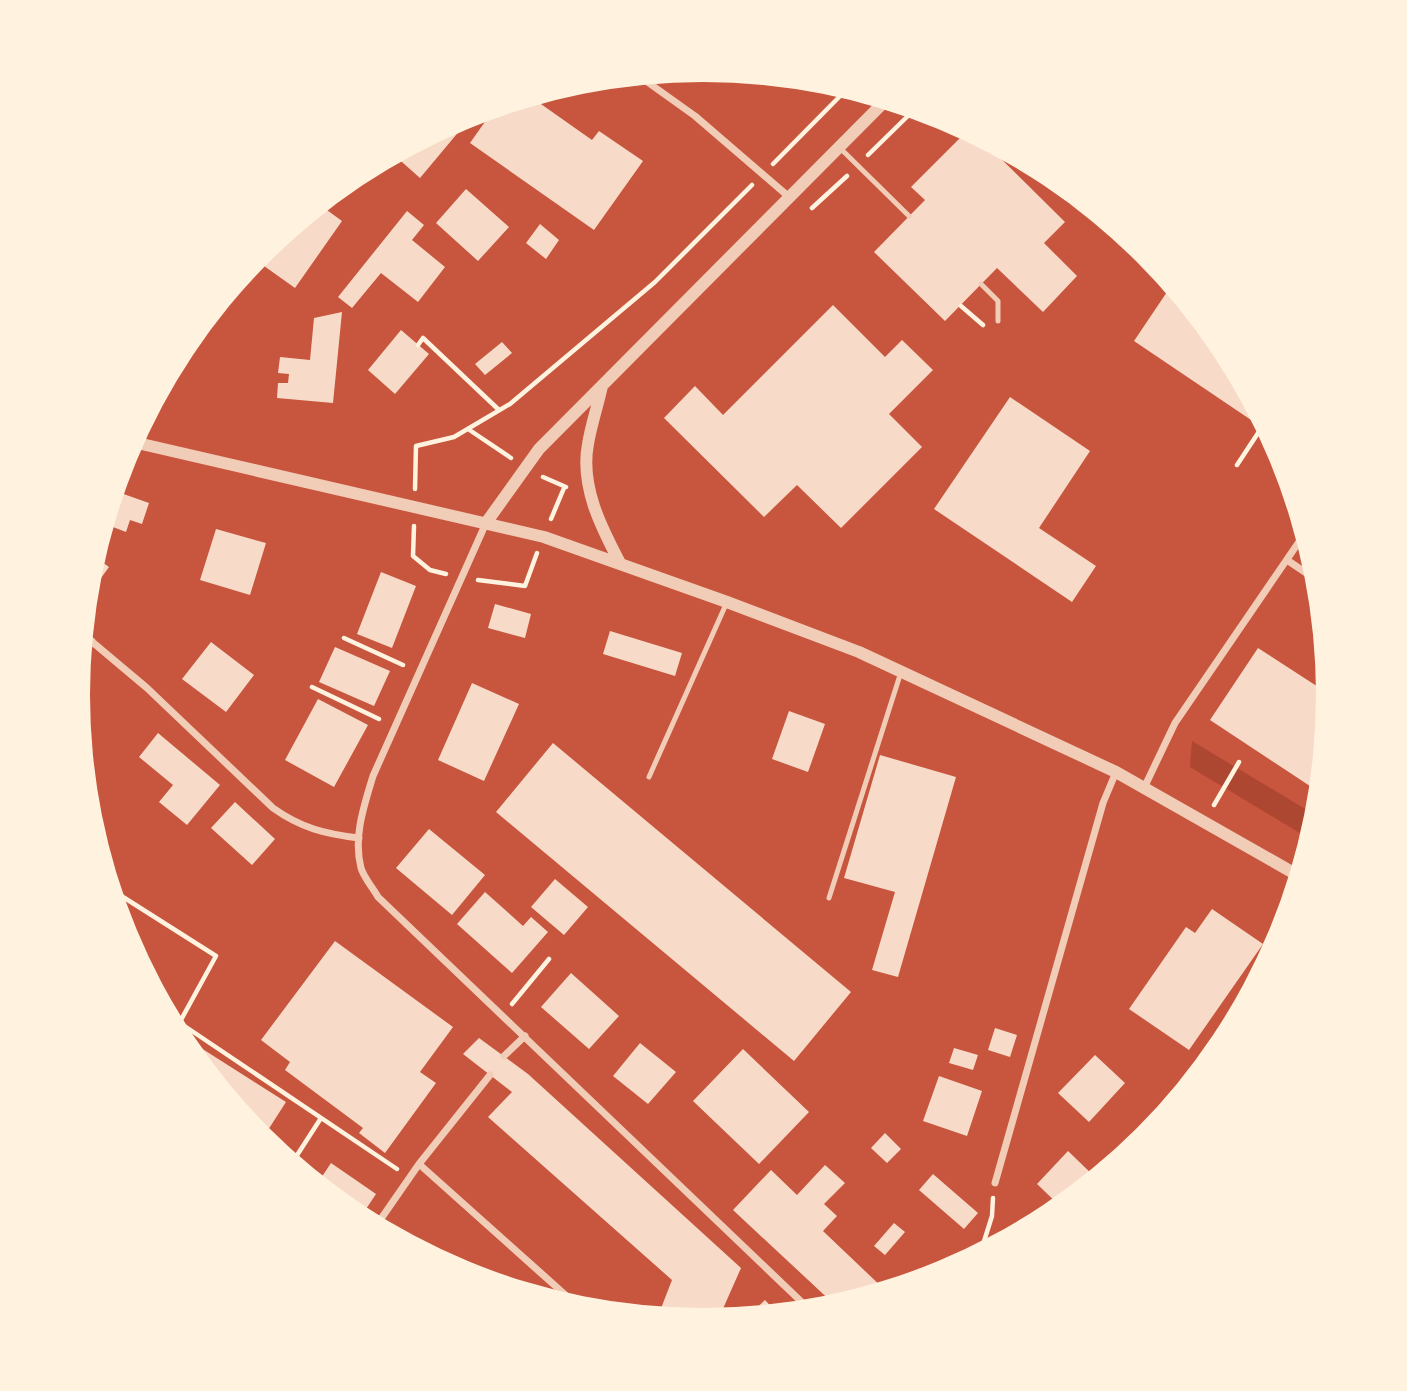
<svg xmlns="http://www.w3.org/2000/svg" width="1407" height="1391" font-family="Merriweather,serif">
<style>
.green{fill:#ae4732}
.building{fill:#f7dbc8}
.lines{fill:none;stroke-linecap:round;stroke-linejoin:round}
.path{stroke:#fff3e0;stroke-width:4.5}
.service{stroke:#f1ccb7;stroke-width:5}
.minor{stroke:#f1ccb7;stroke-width:7}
.tertiary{stroke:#f1ccb7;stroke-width:12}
</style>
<rect width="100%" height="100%" fill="#c8553d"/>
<!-- green -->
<path class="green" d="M 1192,741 L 1317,816 L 1310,839 L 1190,767 Z"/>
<!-- building -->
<path class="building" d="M 531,97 L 592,140 L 599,131 L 643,161 L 594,230 L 470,143 L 494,109 Z
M 454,123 L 461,129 L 420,178 L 394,155 Z
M 967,131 L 978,136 L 1065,222 L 1044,243 L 1077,276 L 1043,312 L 997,268 L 945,321 L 874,252 L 925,200 L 911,187 Z
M 466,189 L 509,227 L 478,261 L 436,223 Z
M 320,205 L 342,221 L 295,288 L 257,261 L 263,251 Z
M 407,211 L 424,225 L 412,240 L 445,267 L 418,302 L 381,273 L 352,308 L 338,297 Z
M 540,224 L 559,240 L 546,259 L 526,243 Z
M 1171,286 L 1224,348 L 1261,418 L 1257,424 L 1134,341 Z
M 833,305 L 885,357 L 902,340 L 933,370 L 889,414 L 922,447 L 841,528 L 797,485 L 764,517 L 664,418 L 695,386 L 723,415 Z
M 342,312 L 333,403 L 277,398 L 278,383 L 288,383 L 289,374 L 278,373 L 280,357 L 310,360 L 314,318 Z
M 401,330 L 429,354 L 395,394 L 368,370 Z
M 502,342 L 512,353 L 485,375 L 475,364 Z
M 1010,397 L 1090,451 L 1039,528 L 1096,566 L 1072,602 L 934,509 Z
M 115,491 L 149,503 L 142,524 L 130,520 L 126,532 L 105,524 Z
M 216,529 L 266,543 L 250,595 L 200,580 Z
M 95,557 L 109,567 L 88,596 L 90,573 Z
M 381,572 L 416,586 L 392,648 L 357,634 Z
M 495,604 L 531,614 L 525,638 L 488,628 Z
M 610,631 L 682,653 L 675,676 L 603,654 Z
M 211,642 L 254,675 L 226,712 L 182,679 Z
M 335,647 L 390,671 L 374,706 L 319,682 Z
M 1258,648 L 1329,694 L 1319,792 L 1210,720 Z
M 472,683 L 519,704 L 484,781 L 438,760 Z
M 318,699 L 368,725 L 334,787 L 285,760 Z
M 789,711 L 825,724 L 808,772 L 772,759 Z
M 158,733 L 220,785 L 187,825 L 159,802 L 173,785 L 139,757 Z
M 553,743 L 851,992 L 794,1061 L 496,812 Z
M 880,755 L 956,777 L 898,977 L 872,970 L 895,892 L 844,878 Z
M 235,802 L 275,839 L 252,865 L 211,828 Z
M 429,829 L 485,875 L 452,915 L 396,868 Z
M 555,879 L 588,907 L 564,935 L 531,907 Z
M 485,892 L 523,926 L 531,917 L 548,932 L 512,973 L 457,924 Z
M 1212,909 L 1263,944 L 1189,1050 L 1129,1009 L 1186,927 L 1195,933 Z
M 335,941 L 453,1027 L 420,1072 L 436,1083 L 385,1153 L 359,1133 L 363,1128 L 285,1070 L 290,1062 L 261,1040 Z
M 571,973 L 619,1016 L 589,1049 L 541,1007 Z
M 995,1028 L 1017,1035 L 1010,1057 L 988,1050 Z
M 479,1038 L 528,1074 L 741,1268 L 718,1320 L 658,1316 L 672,1280 L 488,1117 L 512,1092 L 463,1054 Z
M 640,1043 L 676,1072 L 648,1104 L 613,1076 Z
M 201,1048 L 286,1102 L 268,1130 L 247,1116 L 245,1118 L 195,1057 Z
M 954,1048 L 978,1055 L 973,1070 L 949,1063 Z
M 743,1049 L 809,1112 L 759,1164 L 693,1101 Z
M 1095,1055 L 1125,1083 L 1089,1122 L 1058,1093 Z
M 939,1076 L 982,1091 L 967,1136 L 923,1121 Z
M 885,1133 L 901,1149 L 887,1163 L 871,1148 Z
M 1068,1151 L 1096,1178 L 1061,1207 L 1037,1184 Z
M 331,1163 L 376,1194 L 360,1218 L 317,1184 Z
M 825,1165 L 845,1183 L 824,1204 L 837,1216 L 823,1231 L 886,1291 L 836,1306 L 733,1210 L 771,1170 L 797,1195 Z
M 933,1174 L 978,1213 L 964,1229 L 919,1190 Z
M 894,1223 L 905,1232 L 885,1255 L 874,1246 Z
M 765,1300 L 778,1314 L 747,1317 Z"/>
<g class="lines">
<!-- path -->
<path class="path" d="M 868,155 L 915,109
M 773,164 L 847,89
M 812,208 L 847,176
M 961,306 L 983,325
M 418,345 L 423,338 L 499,410
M 468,429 L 511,458
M 1237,465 L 1264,424
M 543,477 L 566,487
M 415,489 L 416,446 L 454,437 L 510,404 L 655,282 L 752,185
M 551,519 L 564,488
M 414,526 L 413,556 L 430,570 L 446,574
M 478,580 L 525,586 L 537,553
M 344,638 L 403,665
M 312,687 L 379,719
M 1214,805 L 1239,762
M 112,890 L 216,956 L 176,1029
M 512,1004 L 549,959
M 180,1023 L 397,1169
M 292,1163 L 321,1118
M 980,1254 L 992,1216 L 993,1198"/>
<!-- service -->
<path class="service" d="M 839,147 L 909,216
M 981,284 L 998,301 L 998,321
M 649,777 L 727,602
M 829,898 L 901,672"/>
<!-- minor -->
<path class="minor" d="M 639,76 L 695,116 L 788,196
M 486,523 L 373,776 C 364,806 353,837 361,868 C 364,878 373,888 378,897 L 810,1310
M 1287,560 L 1318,581
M 84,635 L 147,688 L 273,808 C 301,828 325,834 359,838
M 82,658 L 92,641
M 1144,788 L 1175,723 L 1305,533
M 504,1056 L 525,1036
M 419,1164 L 580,1308
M 995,1183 L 1103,803 L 1116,772
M 376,1226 L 419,1164 L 490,1075"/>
<!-- tertiary -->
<path class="tertiary" d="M 602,386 C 598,405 591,425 588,444 C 580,486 601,527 620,563
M 133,442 L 544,537 L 727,602 L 859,652 L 1116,772 L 1299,876
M 486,523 L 539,449 L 886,100"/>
</g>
<!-- crop -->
<path d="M0 0H1407V1391H0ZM90 695a613 613 0 1 1 1226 0a613 613 0 1 1-1226 0Z" fill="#fff3e0" fill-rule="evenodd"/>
</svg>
